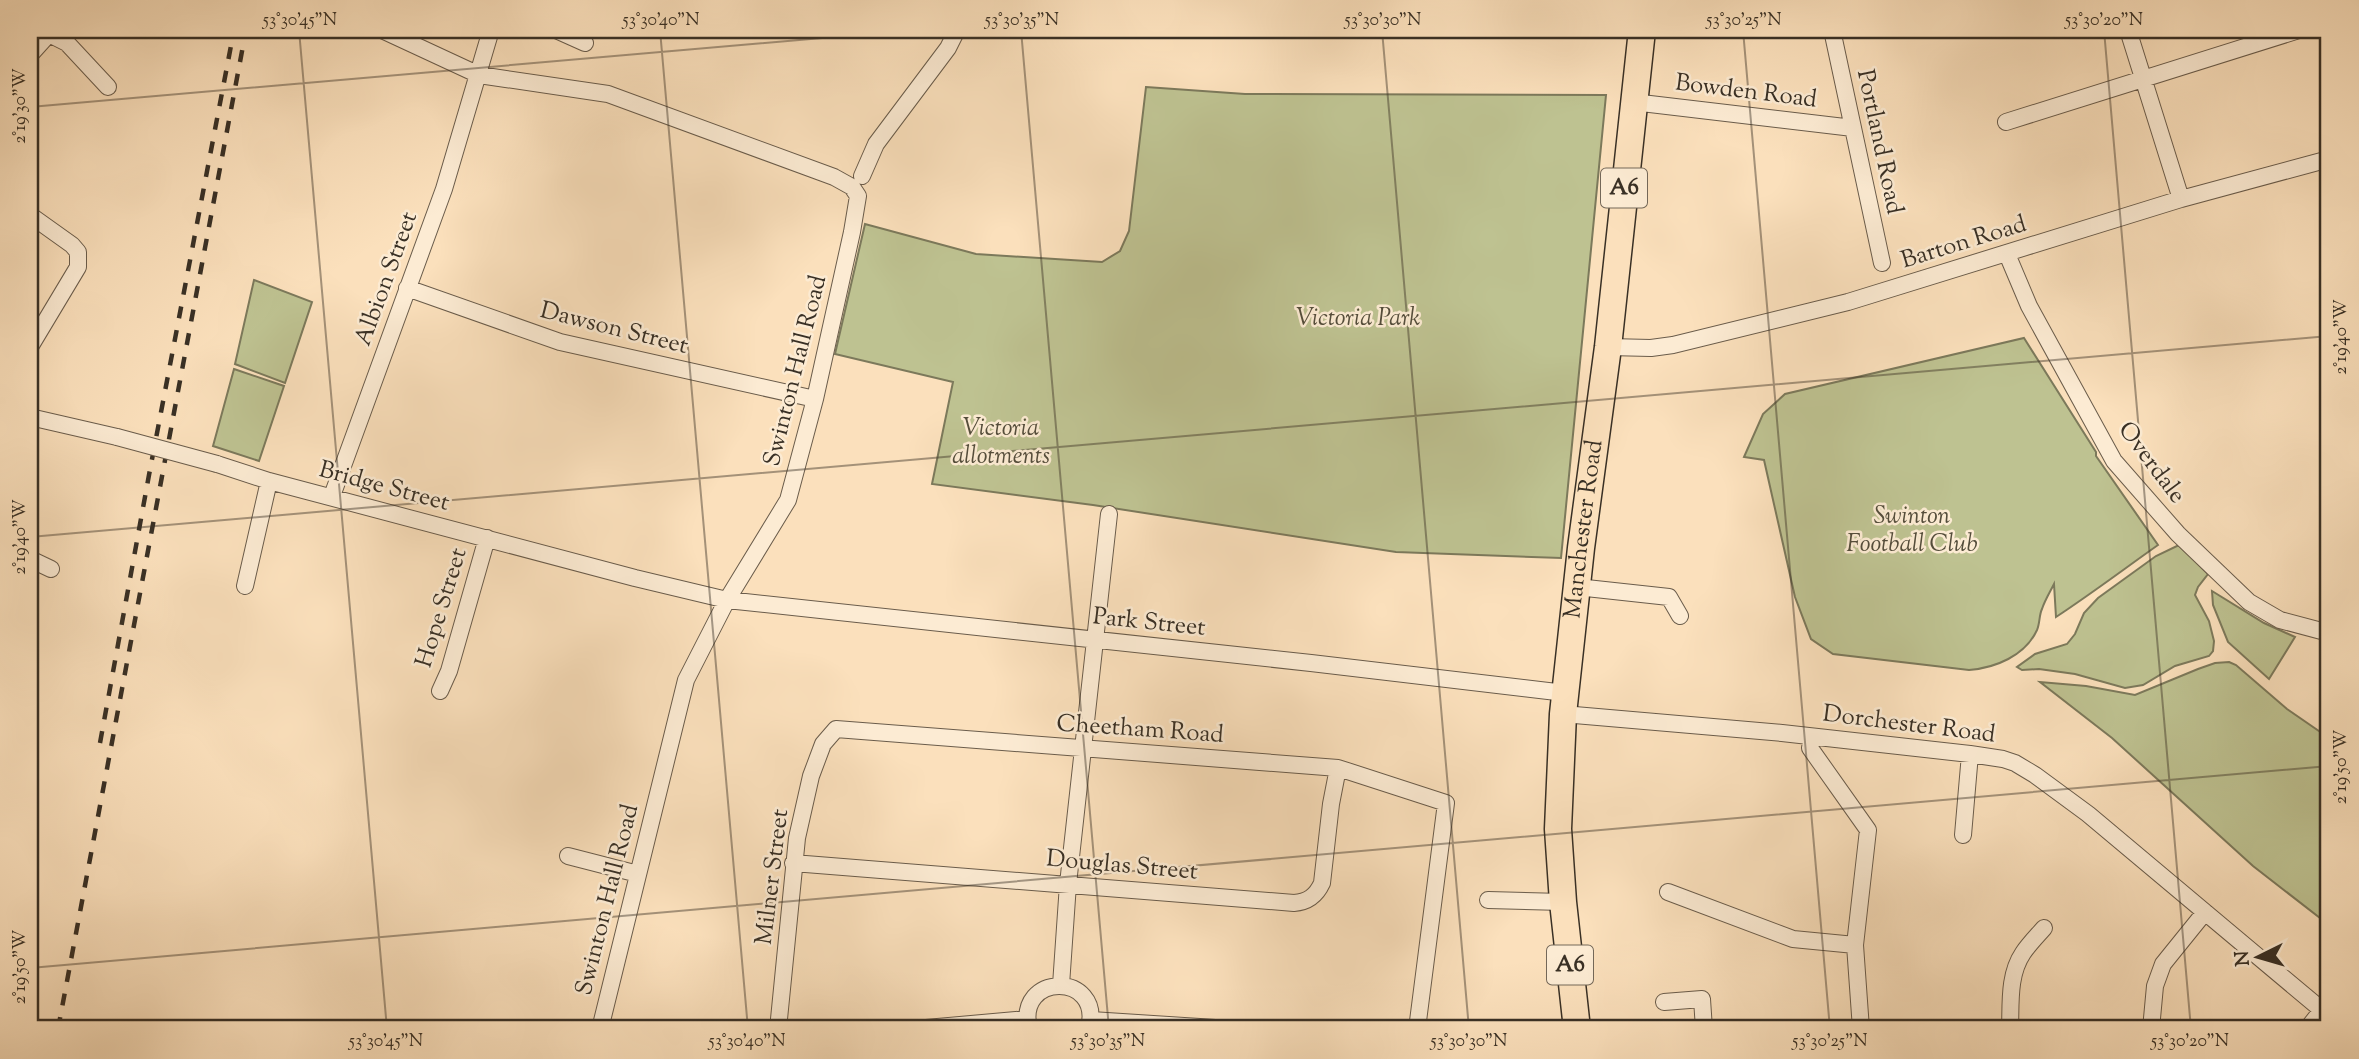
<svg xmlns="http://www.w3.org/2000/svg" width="2359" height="1059" font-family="'Sorts Mill Goudy',serif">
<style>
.green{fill:#bec291;stroke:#7c795b;stroke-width:2}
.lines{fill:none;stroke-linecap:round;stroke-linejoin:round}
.minor-casing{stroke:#6a5c4b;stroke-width:18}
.primary-casing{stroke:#393025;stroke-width:29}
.minor{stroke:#fcebd3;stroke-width:16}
.primary{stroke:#fbe0bc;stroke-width:26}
.rail{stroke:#393025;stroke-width:4.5;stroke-dasharray:12 12;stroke-linecap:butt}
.minor-bridge-casing{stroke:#6a5c4b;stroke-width:18;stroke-linecap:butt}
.minor-bridge{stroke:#fcebd3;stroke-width:16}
.ticks{fill:none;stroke:#393025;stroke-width:2;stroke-opacity:0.45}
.labels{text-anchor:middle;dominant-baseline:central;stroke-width:5;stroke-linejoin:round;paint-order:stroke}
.shield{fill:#fcebd3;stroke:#746859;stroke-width:2}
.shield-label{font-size:23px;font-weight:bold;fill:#393025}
.street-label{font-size:24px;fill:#393025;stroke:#fcebd3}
.park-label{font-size:24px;font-style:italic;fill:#544d3b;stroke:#fcebd3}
.neatline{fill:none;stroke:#393025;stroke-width:2.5}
.ticks-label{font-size:18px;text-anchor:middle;fill:#393025}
</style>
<rect width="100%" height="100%" fill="#fbe0bc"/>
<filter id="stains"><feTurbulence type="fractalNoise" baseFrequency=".00286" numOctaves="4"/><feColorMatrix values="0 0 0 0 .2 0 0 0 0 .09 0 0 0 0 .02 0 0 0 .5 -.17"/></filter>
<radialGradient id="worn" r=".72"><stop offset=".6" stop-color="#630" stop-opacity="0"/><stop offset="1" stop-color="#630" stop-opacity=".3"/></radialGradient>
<!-- green -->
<path class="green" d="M 1146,87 L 1245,94 L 1606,95 L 1561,558 L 1396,552 L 1093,505 L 932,484 L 953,382 L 835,354 L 865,224 L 976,254 L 1102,262 L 1120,251 L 1129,231 Z
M 254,280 L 312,302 L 285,383 L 235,364 Z
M 2024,338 L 2096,452 L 2096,456 L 2158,545 C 2124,569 2091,594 2056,617 L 2054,584 C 2050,592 2045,600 2042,609 C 2039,615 2040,623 2037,630 C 2025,656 1995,668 1969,670 L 1833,654 L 1811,639 L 1795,597 L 1764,460 L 1744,457 L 1763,414 L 1785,394 Z
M 234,369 L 284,386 L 259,461 L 213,446 Z
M 2179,545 L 2208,574 L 2198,587 L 2195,595 L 2209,621 L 2214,641 L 2213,651 L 2209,656 L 2175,666 L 2143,685 L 2125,688 L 2075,674 L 2039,669 L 2022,670 L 2017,667 L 2035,654 L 2067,644 L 2075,634 L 2084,613 L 2098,598 L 2156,556 Z
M 2212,591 L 2264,623 L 2295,637 L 2269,679 L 2228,642 L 2213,605 Z
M 2229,662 L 2236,665 L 2287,709 L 2329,738 L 2329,925 L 2253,866 L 2112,738 L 2040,682 L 2086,686 L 2135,695 L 2198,669 L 2215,663 Z"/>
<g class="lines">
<!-- minor casing -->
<g class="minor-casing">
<path id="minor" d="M 382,30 L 479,75 L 608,94 L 834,177 L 852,187 L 858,196 L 852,232 L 815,399 L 788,500 L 727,600 L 686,680 L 600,1029
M 556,30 L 585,43
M 1832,30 L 1882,263
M 2128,30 L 2181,199
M 49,34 L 67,43 L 108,87
M 30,55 L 49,34 L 48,30
M 1633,102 L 1853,128
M 2006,122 L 2299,30
M 862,176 L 876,144 L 948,48 L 957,30
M 30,215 L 72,245 L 78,252 L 78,267 L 30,347
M 2007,254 L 2029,306 L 2114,461 L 2178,534 L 2249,602 L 2280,620 L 2329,633
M 407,288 L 560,342 L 815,399
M 1608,347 L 1651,348 L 1673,345 L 1848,302 L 2181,199 L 2329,159
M 30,417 L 117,437
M 217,464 L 269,481 L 635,578 L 727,600 L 1311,663 L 1565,693
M 332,496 L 444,189 L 491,30
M 30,559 L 51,569
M 245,586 L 269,481
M 1577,587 L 1669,597 L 1680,616
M 440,691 L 449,671 L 487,538
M 1563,714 L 1782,733 L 1970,754 L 2003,759 L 2015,763 L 2035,775 L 2088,814 L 2329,1016
M 1812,737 L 1810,748 L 1868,830 L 1855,945 L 1861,1029
M 1963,835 L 1970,754
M 568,856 L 638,874
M 793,863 L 1294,903 C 1308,902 1316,896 1322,883 L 1331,804 L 1338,768
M 1668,892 L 1793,939 L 1855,945
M 1488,900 L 1563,902
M 1061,985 L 1068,884 L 1109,514
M 1664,1002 L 1702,999 L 1704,1029
M 1091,1020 L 1231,1029
M 926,1028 L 1027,1019
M 778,1029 L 797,838 L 811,776 L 823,744 L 836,729 L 1338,768 L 1446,803 L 1417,1029
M 1029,1029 C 1015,972 1103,972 1089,1028
M 2010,1029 C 2011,1005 2008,975 2023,953 C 2029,944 2037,936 2044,928
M 2151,1029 L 2155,986 L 2163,964 L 2205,912
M 2307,1029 L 2322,1010"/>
</g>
<!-- primary casing -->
<g class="primary-casing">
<g id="primary">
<path id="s1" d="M 1577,1029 L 1563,902 L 1558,829 L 1563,714 L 1581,548 L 1608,347 L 1642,30"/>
</g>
</g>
<!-- minor -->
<use href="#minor" class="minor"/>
<!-- primary -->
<use href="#primary" class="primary"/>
<!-- rail -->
<path class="rail" d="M 100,743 L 149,475 L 234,30
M 58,1029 L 246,30"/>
<!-- minor-bridge casing -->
<g class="minor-bridge-casing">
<path id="minor-bridge" d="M 117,437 L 217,464"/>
</g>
<!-- minor-bridge -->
<use href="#minor-bridge" class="minor-bridge"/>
</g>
<!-- ticks -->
<path class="ticks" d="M 299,30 L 387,1029M 660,30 L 748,1029M 1021,30 L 1109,1029M 1382,30 L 1469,1029M 1743,30 L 1830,1029M 2104,30 L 2191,1029M 30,107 L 914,30M 30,537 L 2329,336M 30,968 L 2329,766"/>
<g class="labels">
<!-- shield labels -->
<g class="shield">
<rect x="1601" y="168.5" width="46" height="39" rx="5"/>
<rect x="1547" y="945.5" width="46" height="39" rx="5"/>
</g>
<g class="shield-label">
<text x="1624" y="188">A6</text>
<text x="1570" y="965">A6</text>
</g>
<!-- street labels -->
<g class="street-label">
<text transform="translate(1746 92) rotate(7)">Bowden Road</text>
<text transform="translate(1879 142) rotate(78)">Portland Road</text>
<text transform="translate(1964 243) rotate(-17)">Barton Road</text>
<text transform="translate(387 279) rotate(-70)">Albion Street</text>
<text transform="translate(614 329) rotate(14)">Dawson Street</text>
<text transform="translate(796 371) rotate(-76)">Swinton Hall Road</text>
<text transform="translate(2151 463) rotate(53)">Overdale</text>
<text transform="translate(384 487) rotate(15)">Bridge Street</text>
<text stroke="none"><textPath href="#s1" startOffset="502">Manchester Road</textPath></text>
<text transform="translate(442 608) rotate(-73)">Hope Street</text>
<text transform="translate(1149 623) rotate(6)">Park Street</text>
<text transform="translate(1909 725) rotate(7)">Dorchester Road</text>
<text transform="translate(1140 730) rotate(4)">Cheetham Road</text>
<text transform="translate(1122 866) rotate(5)">Douglas Street</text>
<text transform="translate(773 877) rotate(-83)">Milner Street</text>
<text transform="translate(608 900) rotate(-76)">Swinton Hall Road</text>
</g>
<!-- park labels -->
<g class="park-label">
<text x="1358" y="319">Victoria Park</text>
<text x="1001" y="429">Victoria<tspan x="1001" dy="28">allotments</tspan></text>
<text x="1912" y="517">Swinton<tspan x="1912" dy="28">Football Club</tspan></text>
</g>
</g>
<!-- margin -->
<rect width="2359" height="1059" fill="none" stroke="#fbe0bc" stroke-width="77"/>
<!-- north arrow -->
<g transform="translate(2258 957) rotate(265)" stroke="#fcebd3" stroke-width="5" paint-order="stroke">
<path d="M0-5L12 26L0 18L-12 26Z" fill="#393025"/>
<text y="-10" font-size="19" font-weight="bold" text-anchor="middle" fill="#393025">N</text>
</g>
<rect x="38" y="38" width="2282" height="982" class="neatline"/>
<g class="ticks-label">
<text x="300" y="25">53°30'45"N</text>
<text x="661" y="25">53°30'40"N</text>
<text x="1022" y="25">53°30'35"N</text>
<text x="1383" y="25">53°30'30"N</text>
<text x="1744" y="25">53°30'25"N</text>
<text x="2104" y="25">53°30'20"N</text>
<text transform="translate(19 106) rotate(-90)" y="6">2°19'30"W</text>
<text transform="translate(2340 337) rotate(-90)" y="6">2°19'40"W</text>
<text transform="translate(19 537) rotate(-90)" y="6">2°19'40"W</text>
<text transform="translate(2340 767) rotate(-90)" y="6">2°19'50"W</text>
<text transform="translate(19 967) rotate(-90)" y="6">2°19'50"W</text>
<text x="386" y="1046">53°30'45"N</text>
<text x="747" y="1046">53°30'40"N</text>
<text x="1108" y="1046">53°30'35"N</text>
<text x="1469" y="1046">53°30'30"N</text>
<text x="1830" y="1046">53°30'25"N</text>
<text x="2190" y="1046">53°30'20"N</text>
</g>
<rect width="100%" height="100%" filter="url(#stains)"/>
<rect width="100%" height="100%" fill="url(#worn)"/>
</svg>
